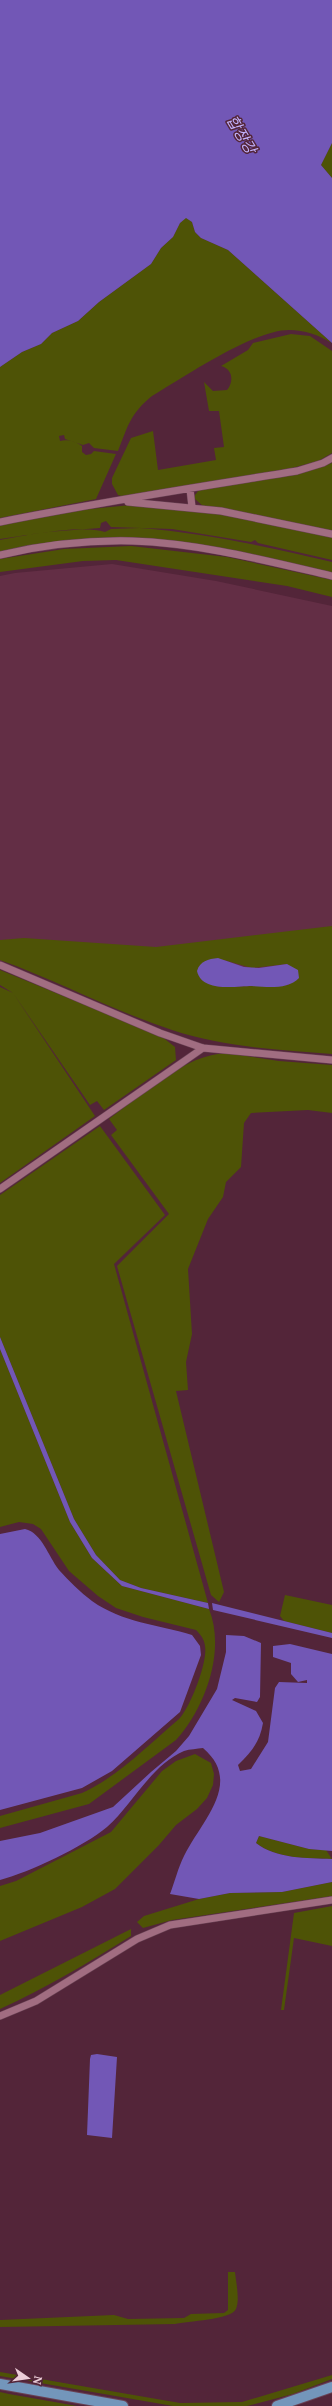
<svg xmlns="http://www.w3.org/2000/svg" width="332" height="2406" font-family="'PT Serif','Noto Sans KR',serif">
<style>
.built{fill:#632e45}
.green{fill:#4e5306;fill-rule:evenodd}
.water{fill:#7257b6}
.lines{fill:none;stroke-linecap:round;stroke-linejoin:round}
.street-casing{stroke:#694254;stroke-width:8}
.primary-casing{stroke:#694254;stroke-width:12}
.street{stroke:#a16d81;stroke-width:7}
.primary{stroke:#7396bb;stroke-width:10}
.labels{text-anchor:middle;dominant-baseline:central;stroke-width:3;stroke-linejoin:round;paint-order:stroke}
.water-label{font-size:15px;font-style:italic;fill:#c2b2fc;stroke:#532539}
</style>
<rect width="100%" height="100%" fill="#532539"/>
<!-- built -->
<path class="built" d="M 112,564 L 216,581 L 332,606 L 332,1001 L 0,961 L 0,576 L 15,573 Z"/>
<!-- green -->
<path class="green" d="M 332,143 L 332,178 L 321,165 Z
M 186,217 L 192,222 L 195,232 L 201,238 L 228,250 L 332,343 C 318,335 305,330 289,330 C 253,330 184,377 152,396 C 130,414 128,426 118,451 L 94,448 L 89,443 L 83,445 L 65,439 L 64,435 L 59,436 L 60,441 C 68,439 76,442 82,446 L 82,452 L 86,455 L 91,454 L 94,451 L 116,454 L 96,499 L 0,518 L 0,367 L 22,352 L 41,344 L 52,333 L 78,321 L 99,302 L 151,264 L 161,248 L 173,237 L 180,223 Z
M 291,334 L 310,336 L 332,351 L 332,453 L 318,461 L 292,468 L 125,497 L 118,495 L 112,484 L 112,478 L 131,438 L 153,431 L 158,470 L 216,460 L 214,448 L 224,447 L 219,411 L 209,411 L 204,382 L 213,391 L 227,390 C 234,382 233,369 221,366 L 248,350 L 253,343 Z
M 332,463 L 332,531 L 203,506 L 195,499 L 195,495 L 199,490 L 298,474 Z
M 131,505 L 221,514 L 332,537 L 332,560 L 258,543 L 255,540 L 251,542 L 172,529 L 111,527 L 106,521 L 101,523 L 100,528 L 47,532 L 0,539 L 0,525 L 80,510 Z
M 140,528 C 205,533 268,547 332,562 L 332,573 L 136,540 L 0,553 L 0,540 C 26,535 82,524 105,532 L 111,529 Z
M 131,546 L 227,557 L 332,580 L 332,597 L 287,586 L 116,560 L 83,561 L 0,572 L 0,559 L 64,549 Z
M 332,926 L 332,1054 C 279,1050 223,1047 172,1030 C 114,1011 58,981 0,960 L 0,940 L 24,938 L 156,947 ZM 224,960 L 252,968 L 287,964 L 289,985 L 220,987 L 202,980 Z
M 0,970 L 161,1036 L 175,1047 L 176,1060 L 104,1110 L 97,1101 L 90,1105 L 13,993 L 0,985 Z
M 0,987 L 13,993 L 95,1116 L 0,1183 Z
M 227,1053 L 279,1061 L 332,1065 L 332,1113 L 308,1110 L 251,1113 L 244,1123 L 241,1167 L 226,1182 L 223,1197 L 208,1219 L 188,1269 L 192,1334 L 186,1362 L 188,1390 L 176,1391 L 224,1592 L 219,1602 L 211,1595 L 117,1266 L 169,1214 L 111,1135 L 117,1130 L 109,1119 C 142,1095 185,1054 227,1053 Z
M 100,1126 L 165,1215 L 114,1264 L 208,1603 L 141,1588 L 120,1580 L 96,1555 L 74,1519 L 0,1337 L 0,1195 Z
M 0,1349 L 70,1522 L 92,1558 L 122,1586 L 209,1609 C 226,1651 205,1708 176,1740 L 89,1804 L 0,1828 L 0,1816 L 82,1793 C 119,1776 148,1745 179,1719 C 190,1708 208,1662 205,1646 C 204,1639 201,1635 196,1630 L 143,1617 L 116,1608 L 98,1596 L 69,1571 L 41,1529 L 33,1524 L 19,1522 L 0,1527 Z
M 285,1595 L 332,1605 L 332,1633 L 284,1621 L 280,1616 Z
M 195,1754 L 211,1763 L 214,1774 L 213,1785 L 207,1798 L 197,1809 L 176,1825 L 159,1845 L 115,1889 L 82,1907 L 0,1941 L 0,1886 L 16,1881 L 111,1832 L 162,1771 L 176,1761 Z
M 259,1836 L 309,1849 L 326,1850 L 332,1859 C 306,1858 277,1859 256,1843 Z
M 332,1882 L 332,1896 L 172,1920 L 143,1928 L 137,1922 L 144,1916 L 199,1899 L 230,1893 L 282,1892 Z
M 332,1906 L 332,1946 L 294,1938 L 284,2010 L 281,2010 L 294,1913 Z
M 131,1929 L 131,1936 C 88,1963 46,1988 0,2009 L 0,1995 Z
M 228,2272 L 235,2272 C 236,2282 240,2300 236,2309 C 231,2320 187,2321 175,2324 L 0,2327 L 0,2320 L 114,2315 L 128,2319 L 184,2318 L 191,2314 L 224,2313 L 228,2310 Z
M 0,2372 L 180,2403 L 242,2402 L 332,2375 L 332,2379 L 293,2394 L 247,2406 L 173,2406 L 0,2376 Z
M 0,2392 L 9,2394 L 77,2406 L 0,2406 Z"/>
<!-- water -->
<path class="water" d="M 0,0 L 332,0 L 332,143 L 321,165 L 332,178 L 332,343 L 228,250 L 201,238 L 195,232 L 192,222 L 186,218 L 180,223 L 173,237 L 161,248 L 151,264 L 99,302 L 78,321 L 52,333 L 41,344 L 22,352 L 0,367 Z
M 218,958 L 244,967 L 259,968 L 287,964 L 298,970 L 299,978 C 288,990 266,987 252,986 C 236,986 202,993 197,971 C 200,961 208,959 218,958 Z
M 0,1337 L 74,1519 L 96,1555 L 120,1580 L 141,1588 L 208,1603 L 209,1609 L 122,1586 L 92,1558 L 70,1522 L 0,1349 Z
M 25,1529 C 42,1533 48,1556 59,1570 C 69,1581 80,1592 92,1601 C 123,1623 157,1624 192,1635 L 200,1646 L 201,1655 L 180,1712 L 112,1771 L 82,1788 L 0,1810 L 0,1534 Z
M 212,1603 L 332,1633 L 332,1638 L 213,1610 Z
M 226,1635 L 244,1636 L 261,1643 L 260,1697 L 257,1702 L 235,1698 L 232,1700 L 256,1711 L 263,1723 C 260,1741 252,1752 238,1765 L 240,1771 L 251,1769 L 268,1742 L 275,1688 L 279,1682 L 307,1683 L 307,1680 L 298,1682 L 291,1674 L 291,1663 L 273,1657 L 273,1646 L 290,1644 L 332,1654 L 332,1851 L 309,1849 L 259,1836 L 256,1843 C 276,1859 307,1858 332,1859 L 332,1882 L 282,1892 L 230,1893 L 199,1899 L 170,1894 C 175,1881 178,1868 184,1856 C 201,1821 244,1783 203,1748 C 197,1749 190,1749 184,1751 C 151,1765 133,1804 107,1827 C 83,1847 30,1872 0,1880 L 0,1841 L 40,1833 L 113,1807 L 151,1772 L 176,1751 L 189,1736 L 217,1689 L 226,1652 Z
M 97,2054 L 117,2057 L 112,2138 L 87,2135 L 90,2059 L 91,2055 Z"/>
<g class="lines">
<!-- street casing -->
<g class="street-casing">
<path id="street" d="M 190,489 L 192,507
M 128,502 L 221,511 L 332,534
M 0,522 C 99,502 198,487 297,471 L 323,463 L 332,458
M 0,555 C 43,545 88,540 132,541 C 199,543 267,561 332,576
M 0,965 L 160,1033 L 203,1048 L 332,1060
M 0,1189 L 203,1048
M 0,2016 L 36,2001 L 137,1939 L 170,1925 L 332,1900"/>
</g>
<!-- primary casing -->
<g class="primary-casing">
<path id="primary" d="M 0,2384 L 123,2406
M 277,2406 L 332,2387"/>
</g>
<!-- street -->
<use href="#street" class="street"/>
<!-- primary -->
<use href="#primary" class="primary"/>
</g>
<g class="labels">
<!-- water labels -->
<g class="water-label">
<text transform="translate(242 134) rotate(59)">합장강</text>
</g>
</g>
<!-- north arrow -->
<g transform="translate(28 2378) rotate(103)" stroke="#532539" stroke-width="3" paint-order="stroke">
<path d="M0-3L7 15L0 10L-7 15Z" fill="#ecced9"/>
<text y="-6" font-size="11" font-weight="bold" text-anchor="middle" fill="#ecced9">N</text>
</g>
</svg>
